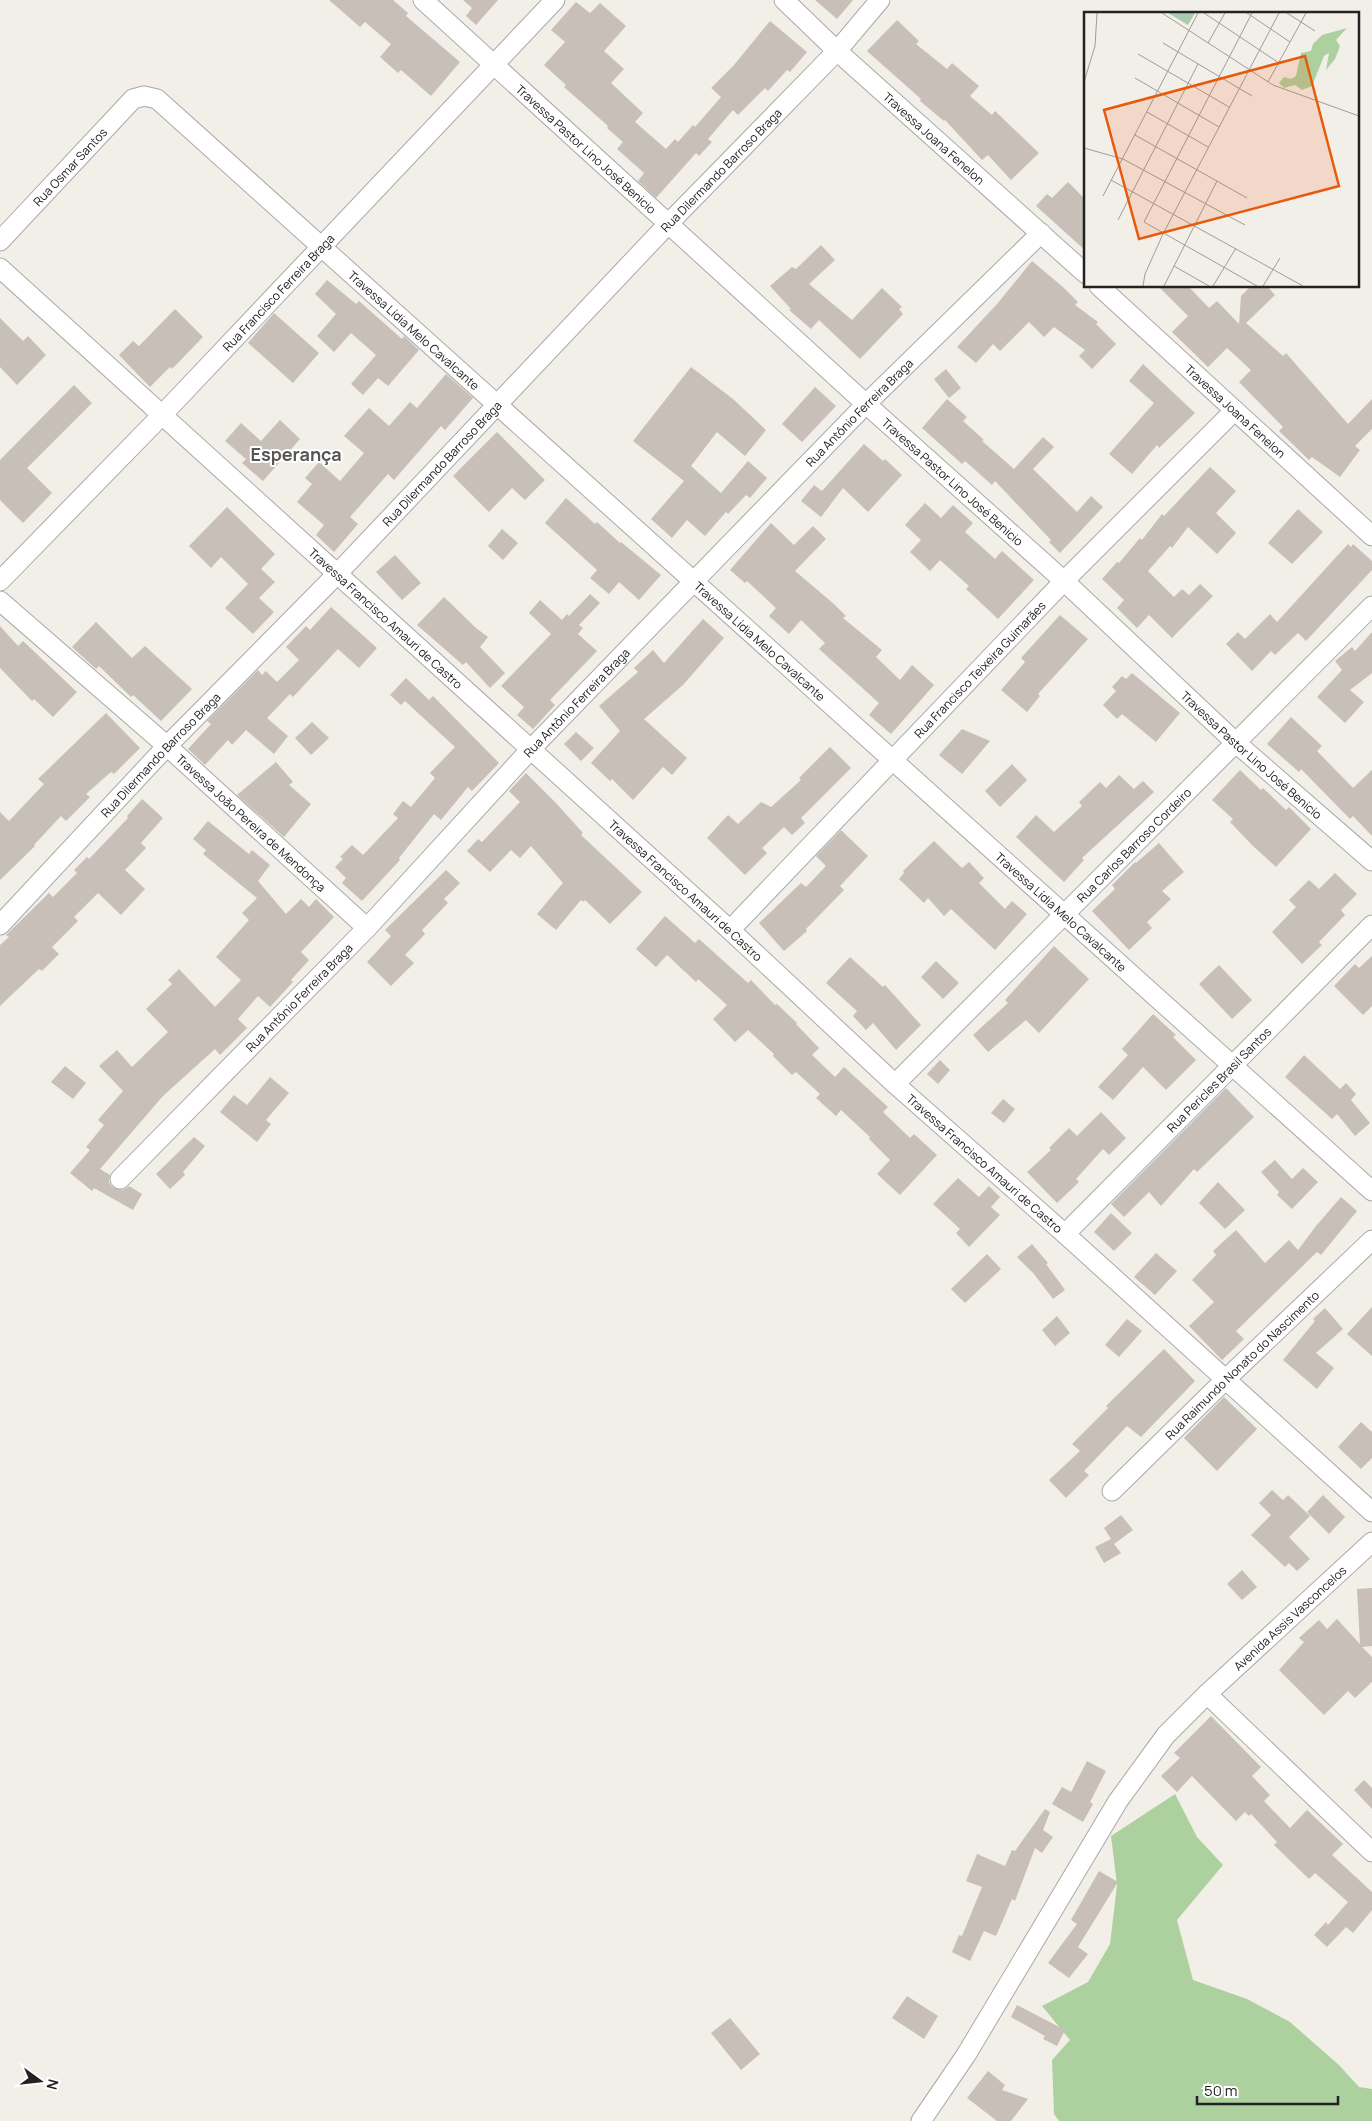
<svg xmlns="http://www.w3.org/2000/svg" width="1372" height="2121" font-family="Manrope,sans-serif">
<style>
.forest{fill:#add19e}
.building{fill:#c7bfb8}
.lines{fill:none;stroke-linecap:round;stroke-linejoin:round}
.minor-casing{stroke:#a9a9a9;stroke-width:21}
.minor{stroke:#fff;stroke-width:19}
.labels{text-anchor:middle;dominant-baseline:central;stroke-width:4;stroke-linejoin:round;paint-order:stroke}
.street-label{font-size:12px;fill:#222;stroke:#fff}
.district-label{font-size:18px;font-weight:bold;fill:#555;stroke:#fff}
.inset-road{fill:none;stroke:#9f9d99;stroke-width:1}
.view{fill:#e8590c;fill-opacity:0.15;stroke:#e8590c;stroke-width:2.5}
.inset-edge{fill:none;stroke:#222;stroke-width:2.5}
</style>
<rect width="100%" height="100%" fill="#f2efe9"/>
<!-- forest -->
<path class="forest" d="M 1175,1794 L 1197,1837 L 1223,1865 L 1177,1920 L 1193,1980 L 1247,1999 L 1290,2022 L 1339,2065 L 1359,2087 L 1372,2089 L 1372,2121 L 1059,2121 L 1054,2114 L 1052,2060 L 1070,2040 L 1042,2006 L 1088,1982 L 1110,1944 L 1117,1885 L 1111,1836 Z"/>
<!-- building -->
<path class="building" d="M 329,0 L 393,0 L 408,13 L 406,16 L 460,62 L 431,96 L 401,70 L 398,73 L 380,57 L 391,44 L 365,22 L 360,27 Z
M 463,0 L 498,0 L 476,25 L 466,16 L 472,8 Z
M 815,0 L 853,0 L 837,19 Z
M 576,2 L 590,13 L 600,3 L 626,26 L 604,51 L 624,69 L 611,83 L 643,113 L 635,122 L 666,149 L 675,139 L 678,142 L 693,125 L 695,127 L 721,97 L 711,88 L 734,65 L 770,21 L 807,52 L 790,72 L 787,70 L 768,91 L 765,88 L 738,115 L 733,110 L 708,139 L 712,142 L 699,156 L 696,153 L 656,198 L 638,181 L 644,173 L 617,149 L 623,142 L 607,128 L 608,126 L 564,87 L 566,85 L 544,65 L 565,42 L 551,30 Z
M 897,20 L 919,41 L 916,44 L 947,69 L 952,63 L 979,86 L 970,96 L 992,115 L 995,111 L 1039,153 L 1011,180 L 988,155 L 982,160 L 945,120 L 944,121 L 920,101 L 921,99 L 867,51 Z
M 1068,182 L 1086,200 L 1086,251 L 1036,206 L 1047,194 L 1052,198 Z
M 821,245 L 835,260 L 809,284 L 852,320 L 882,288 L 902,307 L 899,309 L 903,314 L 860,359 L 819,320 L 811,329 L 789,310 L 791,309 L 770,286 L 792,267 L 796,269 Z
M 1032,261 L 1063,287 L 1078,302 L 1075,305 L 1098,322 L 1096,324 L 1116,344 L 1092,369 L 1079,356 L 1085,350 L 1054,327 L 1044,337 L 1029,322 L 1000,351 L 993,344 L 976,363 L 957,347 L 997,304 Z
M 327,280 L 356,304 L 359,301 L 402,339 L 404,336 L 419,350 L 388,386 L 378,378 L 363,395 L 351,384 L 376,355 L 351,333 L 334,352 L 317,336 L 336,314 L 315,294 Z
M 1158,286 L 1188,286 L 1209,308 L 1217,301 L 1239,324 L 1241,296 L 1251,286 L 1267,286 L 1275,295 L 1246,323 L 1283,356 L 1286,353 L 1348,424 L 1372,399 L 1372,429 L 1355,446 L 1360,450 L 1340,477 L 1312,457 L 1309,460 L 1279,431 L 1283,427 L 1239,382 L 1251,370 L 1227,348 L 1208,367 L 1172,332 L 1188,316 Z
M 175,309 L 203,337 L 172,369 L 170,367 L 150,387 L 119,355 L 133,341 L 139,346 Z
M 274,313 L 319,353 L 293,383 L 248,343 Z
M 0,318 L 23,341 L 28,336 L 46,355 L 17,385 L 0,367 Z
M 1143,364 L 1195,413 L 1159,448 L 1157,445 L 1132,474 L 1109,454 L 1154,403 L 1129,381 Z
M 691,367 L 733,399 L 766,430 L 745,456 L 717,432 L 691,466 L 721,493 L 748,461 L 767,478 L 750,498 L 746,495 L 728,514 L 726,512 L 705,536 L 687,520 L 672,538 L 651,519 L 684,481 L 633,441 Z
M 946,369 L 961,388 L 949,398 L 934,379 Z
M 446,374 L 473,398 L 445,430 L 441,426 L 394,480 L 388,474 L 350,517 L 358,524 L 334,552 L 316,535 L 324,525 L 297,502 L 312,484 L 305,478 L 319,462 L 340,481 L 364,453 L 344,436 L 369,408 L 389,426 L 410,402 L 417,408 Z
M 74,385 L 92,403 L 27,468 L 52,493 L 23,523 L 0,500 L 0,460 Z
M 815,387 L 836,406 L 802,442 L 782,424 Z
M 947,399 L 967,417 L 963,421 L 984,440 L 982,441 L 1014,469 L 1043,437 L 1054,447 L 1033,469 L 1077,512 L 1091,496 L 1103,507 L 1060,553 L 1049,542 L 1051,540 L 995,481 L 992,485 L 965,461 L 962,464 L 922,428 Z
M 280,420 L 300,439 L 263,481 L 242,463 L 246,459 L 225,441 L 241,423 L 261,441 Z
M 497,432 L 545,480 L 525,500 L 512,488 L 489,512 L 453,476 Z
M 864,444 L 883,461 L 885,459 L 902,475 L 868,512 L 843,488 L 821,517 L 801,501 L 814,485 L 822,491 Z
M 1210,467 L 1236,491 L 1216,513 L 1236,533 L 1217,554 L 1188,527 L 1172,548 L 1170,546 L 1148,571 L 1174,597 L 1182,589 L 1189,595 L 1200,584 L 1213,596 L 1172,638 L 1149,615 L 1137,628 L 1117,608 L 1124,600 L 1102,579 L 1117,562 L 1119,563 L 1140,538 L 1142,540 L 1162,514 L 1164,516 Z
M 566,498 L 595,524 L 597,522 L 620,543 L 621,542 L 661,575 L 639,600 L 619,582 L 609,594 L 590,578 L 597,570 L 545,523 Z
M 925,503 L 941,518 L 953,505 L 973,523 L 965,532 L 995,559 L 1002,551 L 1034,580 L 998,619 L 966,589 L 969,586 L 940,560 L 930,571 L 910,552 L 921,540 L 905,525 Z
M 227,507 L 275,554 L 261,569 L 275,582 L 259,598 L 274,612 L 253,634 L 225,608 L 248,584 L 221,557 L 211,568 L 189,546 Z
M 1298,509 L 1323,532 L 1292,564 L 1268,543 Z
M 771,523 L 794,545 L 813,526 L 826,539 L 795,571 L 834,604 L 846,616 L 843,618 L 882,650 L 876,657 L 900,680 L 912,665 L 934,685 L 891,734 L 869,715 L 879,703 L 819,649 L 825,643 L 801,620 L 789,634 L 769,616 L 776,608 L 747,581 L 745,583 L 730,570 Z
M 502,529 L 518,543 L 503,560 L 488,546 Z
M 1348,544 L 1351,547 L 1353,544 L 1372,561 L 1372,570 L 1306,641 L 1298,633 L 1275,655 L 1271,651 L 1252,671 L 1226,644 L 1238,632 L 1245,639 L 1270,614 L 1277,622 Z
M 395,555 L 421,583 L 402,600 L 376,572 Z
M 590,594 L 600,603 L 579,625 L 583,628 L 578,634 L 597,651 L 550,700 L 555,705 L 533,729 L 517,715 L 524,707 L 501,686 L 551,634 L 529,613 L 540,600 L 562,620 L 567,614 L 569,616 Z
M 444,597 L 476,628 L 488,637 L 480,647 L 505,673 L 490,688 L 466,662 L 463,665 L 417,625 Z
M 331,607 L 377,648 L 359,668 L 338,649 L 293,697 L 290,694 L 267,718 L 288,736 L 274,754 L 246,730 L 232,745 L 228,740 L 205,765 L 188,749 L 211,724 L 207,721 L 258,670 L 262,675 L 266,671 L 277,682 L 299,660 L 286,647 L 306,626 L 310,630 Z
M 1060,615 L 1088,639 L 1038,694 L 1040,696 L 1027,712 L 1001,690 L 1025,662 L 1021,658 Z
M 703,619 L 724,638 L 683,685 L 644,719 L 687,758 L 672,775 L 663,767 L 633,800 L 612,779 L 610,781 L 591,763 L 620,731 L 599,706 L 638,672 L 634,668 L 653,650 L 664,663 Z
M 96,622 L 132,658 L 145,646 L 192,689 L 161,721 L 133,695 L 131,697 L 99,666 L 96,669 L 72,647 Z
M 0,626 L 18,646 L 23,641 L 77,692 L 53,717 L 34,699 L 32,701 L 0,668 Z
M 1372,632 L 1372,673 L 1350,690 L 1364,702 L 1345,723 L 1317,697 L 1342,670 L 1335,661 L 1352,647 L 1355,651 Z
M 1132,673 L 1180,713 L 1156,742 L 1122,714 L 1117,719 L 1103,705 L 1116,691 L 1112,687 L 1122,676 L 1126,679 Z
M 406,678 L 429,700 L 433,696 L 499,763 L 472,791 L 468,787 L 441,820 L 434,814 L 399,858 L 400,860 L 362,901 L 342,883 L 346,878 L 335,867 L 343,859 L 340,857 L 352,845 L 363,855 L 398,818 L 393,814 L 403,801 L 411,807 L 435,778 L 430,773 L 455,747 L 405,701 L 401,705 L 390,695 Z
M 106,713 L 140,748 L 114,774 L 111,772 L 86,794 L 90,797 L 66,821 L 61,816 L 34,845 L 35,846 L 0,880 L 0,812 L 9,821 L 44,784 L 38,779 Z
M 1291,717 L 1322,746 L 1317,751 L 1353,788 L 1372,770 L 1372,836 L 1353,816 L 1350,819 L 1301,769 L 1299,772 L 1267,744 Z
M 312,722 L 329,738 L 311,755 L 295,738 Z
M 962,729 L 990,741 L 962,774 L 939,755 Z
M 576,732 L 594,748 L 581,761 L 564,744 Z
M 830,747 L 851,768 L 801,818 L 805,823 L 792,835 L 784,827 L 762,848 L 767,853 L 745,875 L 707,838 L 728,815 L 738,824 L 761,802 L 771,807 L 801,780 L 799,778 Z
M 276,762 L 293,782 L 289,785 L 311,804 L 284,837 L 237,795 Z
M 1012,764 L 1027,780 L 1000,807 L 985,791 Z
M 1240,770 L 1261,790 L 1263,788 L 1286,810 L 1289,807 L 1311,829 L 1276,867 L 1253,846 L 1230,822 L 1233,819 L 1212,800 Z
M 526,773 L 555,802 L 583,833 L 581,835 L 642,892 L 610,924 L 585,900 L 583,902 L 581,900 L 556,930 L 537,914 L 563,883 L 531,846 L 520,858 L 511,850 L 490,872 L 467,851 L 478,839 L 482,842 L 520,802 L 509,791 Z
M 1119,775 L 1134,789 L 1143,781 L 1154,792 L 1082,858 L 1084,860 L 1064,882 L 1016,837 L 1036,815 L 1054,832 L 1082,806 L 1079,802 L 1100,782 L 1106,788 Z
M 142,799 L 163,818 L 141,843 L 146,848 L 125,870 L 145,889 L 121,915 L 98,893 L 74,917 L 78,921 L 52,947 L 59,954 L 42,971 L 39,969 L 0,1006 L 0,945 L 9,937 L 6,935 L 49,893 L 53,897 L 77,873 L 74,870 L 87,857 L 89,859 L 128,818 L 127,816 Z
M 208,821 L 249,854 L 252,850 L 270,865 L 258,881 L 286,914 L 301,899 L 309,907 L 316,899 L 334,917 L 301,952 L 309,960 L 291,980 L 293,982 L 270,1007 L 258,996 L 238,1019 L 247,1028 L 220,1055 L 215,1049 L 163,1096 L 100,1169 L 110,1175 L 109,1182 L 112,1187 L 123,1190 L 129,1186 L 142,1194 L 133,1210 L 94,1188 L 92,1191 L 70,1173 L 90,1150 L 86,1147 L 104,1125 L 98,1120 L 123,1091 L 99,1066 L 117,1050 L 132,1067 L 168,1032 L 146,1009 L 172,984 L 168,980 L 179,969 L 215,1007 L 241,980 L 216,957 L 249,920 L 242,913 L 257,898 L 203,854 L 206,850 L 193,839 Z
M 841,830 L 868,856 L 840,886 L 844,890 L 806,929 L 807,931 L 784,951 L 759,923 L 801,883 L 806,887 L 826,866 L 816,856 Z
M 934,841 L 962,868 L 969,862 L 984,878 L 979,883 L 1005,909 L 1012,901 L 1027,914 L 995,950 L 951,909 L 944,916 L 928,898 L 924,903 L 899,879 L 904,873 L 903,871 Z
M 1159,843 L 1184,872 L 1162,891 L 1171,899 L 1147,922 L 1152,928 L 1129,950 L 1092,911 L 1115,889 L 1112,885 L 1135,862 L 1136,863 Z
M 446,870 L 460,883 L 444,899 L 448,903 L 422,930 L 425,934 L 405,955 L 414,963 L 391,986 L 367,962 L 391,936 L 385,930 Z
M 1335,873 L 1357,894 L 1341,910 L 1345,915 L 1319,942 L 1322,945 L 1302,964 L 1272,932 L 1296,907 L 1289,900 L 1309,880 L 1319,889 Z
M 665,916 L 695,943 L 699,939 L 748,983 L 751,980 L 775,1005 L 777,1004 L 797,1023 L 796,1024 L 819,1048 L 812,1055 L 835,1077 L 844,1067 L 888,1107 L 883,1112 L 910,1138 L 914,1134 L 937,1155 L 900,1195 L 877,1174 L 890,1160 L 869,1139 L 870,1137 L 841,1110 L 836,1116 L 816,1098 L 820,1094 L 796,1072 L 792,1075 L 773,1056 L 774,1054 L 748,1030 L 735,1042 L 713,1019 L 727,1005 L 698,979 L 696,982 L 667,955 L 656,967 L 636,949 Z
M 1054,946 L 1089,979 L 1039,1033 L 1026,1020 L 988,1052 L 973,1035 L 1008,1003 L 1005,1000 Z
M 1372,956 L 1372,1006 L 1363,1015 L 1334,986 L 1355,964 L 1359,968 Z
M 850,957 L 883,987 L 885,985 L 921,1025 L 896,1050 L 873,1023 L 866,1030 L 853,1016 L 857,1011 L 826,983 Z
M 936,961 L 959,983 L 943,999 L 921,977 Z
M 1219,965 L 1252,1000 L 1232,1019 L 1199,984 Z
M 1153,1014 L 1176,1035 L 1173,1037 L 1196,1060 L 1166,1090 L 1143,1067 L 1113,1100 L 1098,1087 L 1128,1055 L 1122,1049 Z
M 1304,1055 L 1340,1089 L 1346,1083 L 1356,1094 L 1351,1100 L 1370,1123 L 1355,1136 L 1337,1114 L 1332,1119 L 1285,1077 Z
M 940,1060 L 950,1070 L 938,1084 L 927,1074 Z
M 65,1066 L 86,1083 L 73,1099 L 51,1082 Z
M 270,1077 L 289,1093 L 266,1120 L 271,1124 L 257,1142 L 220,1112 L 234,1095 L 247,1105 Z
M 1226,1088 L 1254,1117 L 1197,1172 L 1194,1169 L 1161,1206 L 1149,1192 L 1124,1217 L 1111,1204 Z
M 1003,1099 L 1015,1109 L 1004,1123 L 991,1113 Z
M 1101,1112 L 1126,1138 L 1109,1155 L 1103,1149 L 1076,1179 L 1079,1182 L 1057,1203 L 1027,1172 L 1051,1150 L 1049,1148 L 1069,1128 L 1077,1136 Z
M 194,1137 L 205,1146 L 183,1172 L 185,1175 L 170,1189 L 156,1174 Z
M 1275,1160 L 1292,1179 L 1303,1168 L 1318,1182 L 1292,1209 L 1277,1195 L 1279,1192 L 1261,1172 Z
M 958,1178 L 979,1197 L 989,1186 L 1000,1197 L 991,1207 L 1000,1215 L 969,1247 L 956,1233 L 960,1229 L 933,1204 Z
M 1218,1182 L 1245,1210 L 1225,1229 L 1199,1203 Z
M 1341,1197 L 1357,1211 L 1321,1255 L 1317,1252 L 1236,1331 L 1244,1339 L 1222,1360 L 1189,1326 L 1214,1302 L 1192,1280 L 1216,1255 L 1213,1251 L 1236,1230 L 1265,1263 L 1289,1240 L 1298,1250 L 1316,1226 Z
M 1111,1213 L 1132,1233 L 1114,1251 L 1094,1232 Z
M 1032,1244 L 1048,1263 L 1046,1264 L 1065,1290 L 1053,1299 L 1034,1274 L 1017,1257 Z
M 1156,1253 L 1177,1271 L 1155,1295 L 1134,1277 Z
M 987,1254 L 1001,1269 L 965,1303 L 951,1289 Z
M 1372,1307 L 1372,1356 L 1347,1334 Z
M 1325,1308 L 1343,1329 L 1316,1353 L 1334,1368 L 1317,1389 L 1283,1360 L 1315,1321 L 1313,1319 Z
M 1057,1316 L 1070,1333 L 1055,1346 L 1042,1330 Z
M 1127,1319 L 1142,1331 L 1119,1357 L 1105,1345 Z
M 1164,1349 L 1195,1381 L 1141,1437 L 1127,1426 L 1084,1471 L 1089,1475 L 1066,1498 L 1049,1480 L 1080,1451 L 1072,1444 L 1108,1408 L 1106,1406 Z
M 1224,1397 L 1257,1429 L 1217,1471 L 1184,1438 Z
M 1361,1422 L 1372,1432 L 1372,1458 L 1361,1469 L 1338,1447 Z
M 1272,1490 L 1283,1500 L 1288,1495 L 1310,1516 L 1289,1537 L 1310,1559 L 1297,1571 L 1289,1563 L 1285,1567 L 1251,1535 L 1271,1515 L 1259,1503 Z
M 1323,1495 L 1345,1517 L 1329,1534 L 1307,1512 Z
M 1121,1515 L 1133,1530 L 1114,1544 L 1121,1553 L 1104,1563 L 1095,1547 L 1111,1539 L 1104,1528 Z
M 1242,1570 L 1257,1587 L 1242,1600 L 1227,1584 Z
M 1372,1588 L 1372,1646 L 1362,1647 L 1372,1657 L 1372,1682 L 1355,1698 L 1348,1691 L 1324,1715 L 1279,1670 L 1304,1642 L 1299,1638 L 1319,1620 L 1327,1629 L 1337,1619 L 1360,1644 L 1357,1589 Z
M 1211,1716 L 1261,1767 L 1252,1776 L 1270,1795 L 1264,1801 L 1290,1828 L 1307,1810 L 1343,1844 L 1332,1855 L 1372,1892 L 1372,1910 L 1353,1933 L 1346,1927 L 1327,1947 L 1314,1935 L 1326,1922 L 1328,1925 L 1348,1902 L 1315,1873 L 1309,1879 L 1274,1845 L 1277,1842 L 1251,1814 L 1249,1816 L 1245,1812 L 1236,1821 L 1192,1776 L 1177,1792 L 1161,1776 L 1180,1758 L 1174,1753 Z
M 1087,1761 L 1106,1771 L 1090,1802 L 1093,1804 L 1083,1822 L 1052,1804 L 1062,1787 L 1071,1792 Z
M 1364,1780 L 1372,1788 L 1372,1809 L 1354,1790 Z
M 1045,1809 L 1050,1812 L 1043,1830 L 1053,1837 L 1042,1853 L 1035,1848 L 1015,1901 L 1012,1899 L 996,1936 L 984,1931 L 970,1961 L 952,1952 L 959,1935 L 962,1936 L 982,1887 L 966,1881 L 977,1854 L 1005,1866 L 1012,1850 L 1015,1851 Z
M 1099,1871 L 1118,1882 L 1078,1947 L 1088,1954 L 1069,1978 L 1048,1963 L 1077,1924 L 1071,1920 Z
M 907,1996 L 938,2016 L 924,2039 L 892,2018 Z
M 1017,2005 L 1065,2030 L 1057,2046 L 1043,2039 L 1045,2036 L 1011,2017 Z
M 730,2018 L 760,2054 L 741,2070 L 711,2033 Z
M 988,2071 L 1005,2085 L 1002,2090 L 1028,2099 L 1011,2121 L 997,2121 L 967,2098 Z"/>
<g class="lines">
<!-- minor casing -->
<g class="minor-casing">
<g id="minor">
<path id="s1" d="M 423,0 L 866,404 L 1064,581 L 1235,742 L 1372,861"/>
<path id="s2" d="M 784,0 L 837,51 L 1086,274"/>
<path id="s3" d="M 0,241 L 133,99 L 144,96 L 157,99 L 1372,1191"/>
<path id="s4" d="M 0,268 L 730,930 L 895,1084 L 1065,1234 L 1372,1512"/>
<path id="s5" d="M 1099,286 L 1372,536"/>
<path id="s6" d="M 0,581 L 162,415 L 555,0"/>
<path id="s7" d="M 0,601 L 167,746 L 367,928"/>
<path id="s8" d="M 0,925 L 167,746 L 338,573 L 668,224 L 837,51 L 880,0"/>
<path id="s9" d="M 730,930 L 1064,581 L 1234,411"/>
<path id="s10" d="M 895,1084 L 1372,606"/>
<path id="s11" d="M 120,1179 L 367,928 L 530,750 L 866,404 L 1041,233"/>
<path id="s12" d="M 1065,1234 L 1372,925"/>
<path id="s13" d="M 1112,1491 L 1226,1379 L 1372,1240"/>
<path d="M 1207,1694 L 1372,1852"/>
<path id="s14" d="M 921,2121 L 966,2055 L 1118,1801 L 1166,1735 L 1207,1694 L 1372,1542"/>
</g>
</g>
<!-- minor -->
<use href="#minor" class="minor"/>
</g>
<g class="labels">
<!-- street labels -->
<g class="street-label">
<text stroke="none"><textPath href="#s2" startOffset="204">Travessa Joana Fenelon</textPath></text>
<text stroke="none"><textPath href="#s1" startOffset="221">Travessa Pastor Lino José Benicio</textPath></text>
<text stroke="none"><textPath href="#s3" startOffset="102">Rua Osmar Santos</textPath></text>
<text stroke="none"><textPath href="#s8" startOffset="1044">Rua Dilermando Barroso Braga</textPath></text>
<text stroke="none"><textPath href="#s6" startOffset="401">Rua Francisco Ferreira Braga</textPath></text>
<text stroke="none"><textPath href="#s3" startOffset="565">Travessa Lídia Melo Cavalcante</textPath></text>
<text stroke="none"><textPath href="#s11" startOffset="1065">Rua Antônio Ferreira Braga</textPath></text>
<text stroke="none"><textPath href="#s5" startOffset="185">Travessa Joana Fenelon</textPath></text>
<text stroke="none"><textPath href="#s8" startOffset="639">Rua Dilermando Barroso Braga</textPath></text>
<text stroke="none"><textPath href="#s1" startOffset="716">Travessa Pastor Lino José Benicio</textPath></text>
<text stroke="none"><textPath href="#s4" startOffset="521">Travessa Francisco Amauri de Castro</textPath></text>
<text stroke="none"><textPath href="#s3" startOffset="1030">Travessa Lídia Melo Cavalcante</textPath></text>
<text stroke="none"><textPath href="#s9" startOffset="361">Rua Francisco Teixeira Guimarães</textPath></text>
<text stroke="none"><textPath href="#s11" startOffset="660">Rua Antônio Ferreira Braga</textPath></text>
<text stroke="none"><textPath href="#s1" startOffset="1121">Travessa Pastor Lino José Benicio</textPath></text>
<text stroke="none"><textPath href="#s8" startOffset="234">Rua Dilermando Barroso Braga</textPath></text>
<text stroke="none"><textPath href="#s7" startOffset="335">Travessa João Pereira de Mendonça</textPath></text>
<text stroke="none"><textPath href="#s10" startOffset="338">Rua Carlos Barroso Cordeiro</textPath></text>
<text stroke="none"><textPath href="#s4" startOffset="926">Travessa Francisco Amauri de Castro</textPath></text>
<text stroke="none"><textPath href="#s3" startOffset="1435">Travessa Lídia Melo Cavalcante</textPath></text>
<text stroke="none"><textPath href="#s11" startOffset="255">Rua Antônio Ferreira Braga</textPath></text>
<text stroke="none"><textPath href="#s12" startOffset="218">Rua Pericles Brasil Santos</textPath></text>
<text stroke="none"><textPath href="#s4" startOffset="1331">Travessa Francisco Amauri de Castro</textPath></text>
<text stroke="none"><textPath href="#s13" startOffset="181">Rua Raimundo Nonato do Nascimento</textPath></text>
<text stroke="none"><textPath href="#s14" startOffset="628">Avenida Assis Vasconcelos</textPath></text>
</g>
<!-- district labels -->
<g class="district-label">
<text x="296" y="454">Esperança</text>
</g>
</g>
<!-- overview -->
<g transform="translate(1084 12)">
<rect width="275" height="275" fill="#f2efe9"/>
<path d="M 263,16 L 252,28 L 256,34 L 251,47 L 242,58 L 245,41 L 240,44 L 228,74 L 218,78 L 211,73 L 200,76 L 195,71 L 200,65 L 207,67 L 212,64 L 217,41 L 227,39 L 229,32 L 238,23 Z" fill="#add19e"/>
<path d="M 84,1 L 111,1 L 104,13 Z" fill="#aacbaf"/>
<path class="inset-road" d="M 78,1 L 189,73 L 275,104M 120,1 L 195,51M 163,1 L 206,30M 168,1 L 60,210 L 173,274M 203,1 L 231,19M 79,31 L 168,84M 124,31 L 141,1M 54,42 L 145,95M 51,66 L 135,115M 0,70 L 11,34 L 13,1M 184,70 L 222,1M 63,100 L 124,135M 51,123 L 163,186M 0,136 L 39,147 L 161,213M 27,168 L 219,274M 19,184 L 114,1M 34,208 L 114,52M 90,254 L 125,274M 59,274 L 61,262 L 79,222 L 195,1M 80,274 L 133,169M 129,274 L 152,236M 179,274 L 196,246"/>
<path class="view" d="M 221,44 L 255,174 L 55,227 L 20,98 Z"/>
<rect width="275" height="275" class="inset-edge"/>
</g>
<!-- north arrow -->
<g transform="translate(40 2081) rotate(105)" stroke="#ffffff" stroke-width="4" paint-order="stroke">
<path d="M0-4L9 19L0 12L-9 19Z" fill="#222222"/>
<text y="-8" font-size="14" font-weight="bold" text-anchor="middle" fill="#222222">N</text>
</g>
<!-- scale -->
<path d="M1197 2096v8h141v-8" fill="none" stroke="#222222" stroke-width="2.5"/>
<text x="1204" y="2096" font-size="15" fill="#222222" stroke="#ffffff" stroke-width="4" paint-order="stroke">50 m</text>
</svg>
